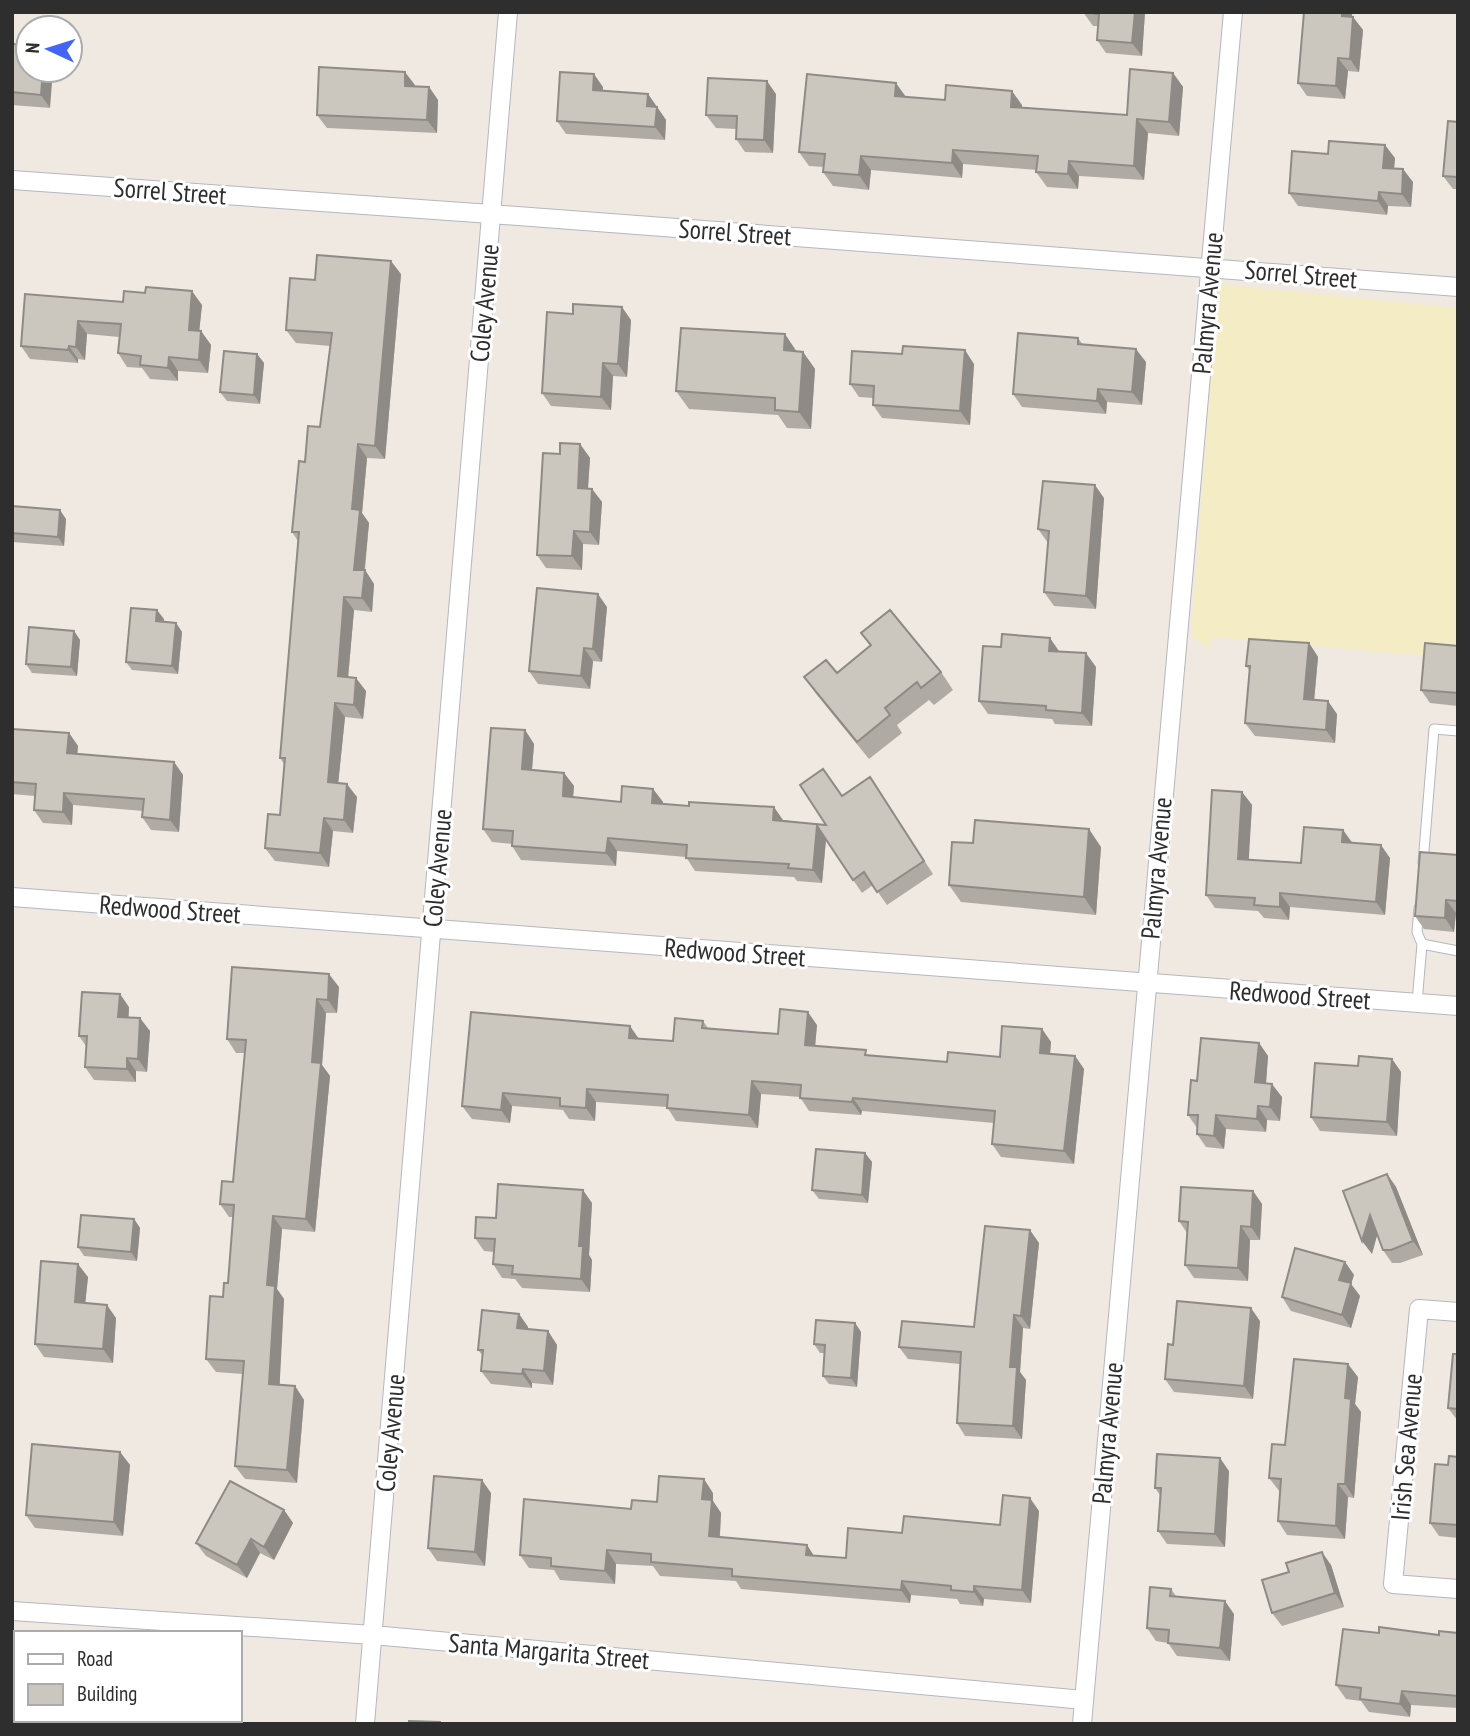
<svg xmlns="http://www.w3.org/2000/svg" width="1470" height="1736" font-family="'PT Sans Narrow',sans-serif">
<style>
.sand{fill:#f3ecc5}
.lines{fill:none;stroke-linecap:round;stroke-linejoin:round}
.lane-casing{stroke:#b4b7c1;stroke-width:11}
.street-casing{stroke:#b4b7c1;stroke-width:20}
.lane{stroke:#fff;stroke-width:9}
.street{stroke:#fff;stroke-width:18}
.wall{fill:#afaba4}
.shaded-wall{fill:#8e8b86}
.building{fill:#cbc7bf;stroke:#8e8b86;stroke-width:2}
.labels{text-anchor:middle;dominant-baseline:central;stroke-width:6;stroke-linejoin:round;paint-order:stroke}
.street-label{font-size:26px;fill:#2e2e2e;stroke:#fff}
</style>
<rect width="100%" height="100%" fill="#efe9e1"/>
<!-- sand -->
<path class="sand" d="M 1218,284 L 1458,308 L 1458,656 L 1418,655 L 1211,637 L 1210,650 L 1191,635 Z"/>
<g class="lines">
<!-- lane casing -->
<g class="lane-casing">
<path id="lane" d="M 1423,863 L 1434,729 L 1458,731
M 1419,908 L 1417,932 L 1422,944
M 1417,1003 L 1422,944 L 1458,951"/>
</g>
<!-- street casing -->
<g class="street-casing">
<path id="street" d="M 12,180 L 491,214 L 1458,287
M 12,897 L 1458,1006
M 1458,1312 L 1419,1309 L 1393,1584 L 1458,1589
M 12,1611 L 373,1635 L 1084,1700
M 365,1724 L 508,12
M 1082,1724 L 1233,12"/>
</g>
<!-- lane -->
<use href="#lane" class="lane"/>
<!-- street -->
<use href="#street" class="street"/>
</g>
<!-- wall -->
<path class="wall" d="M 1083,12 L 1145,12 L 1142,56 L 1106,53 L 1097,40 L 1098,26 L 1093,26 Z
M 1352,12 L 1352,17 L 1353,17 L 1363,30 L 1359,72 L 1348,71 L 1345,99 L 1307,96 L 1298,83 Z
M 12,44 L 50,108 L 12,105 Z
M 1173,73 L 1183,87 L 1179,136 L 1148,133 L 1144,180 L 1079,176 L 1078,189 L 1047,187 L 1036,172 L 1037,170 L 963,164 L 962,178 L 871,170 L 869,190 L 833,186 L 823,172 L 824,167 L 809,166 L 799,152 L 906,97 L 1022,105 L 1022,108 L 1127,115 Z
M 415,85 L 415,86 L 429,87 L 438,100 L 437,133 L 327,128 L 317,115 Z
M 603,87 L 603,91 L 648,94 L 666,120 L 665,140 L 566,134 L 557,121 Z
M 776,94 L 773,153 L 745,152 L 736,139 L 736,129 L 716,128 L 706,115 Z
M 1458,122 L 1458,189 L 1453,189 L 1443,176 Z
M 1395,158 L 1394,168 L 1413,182 L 1411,207 L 1388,206 L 1387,215 L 1298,206 L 1289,193 Z
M 401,274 L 385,459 L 367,458 L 362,513 L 369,523 L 365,570 L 374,584 L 372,612 L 354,610 L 348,677 L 366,691 L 363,719 L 345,717 L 338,783 L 357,797 L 353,833 L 333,831 L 329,867 L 275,861 L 265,848 L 280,815 L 284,764 L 280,758 L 298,541 L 292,532 L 305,462 L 320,427 L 330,346 L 296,343 L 286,330 L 315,280 Z
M 123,302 L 202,305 L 199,331 L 201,331 L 211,345 L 208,373 L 178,371 L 178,381 L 150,379 L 142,368 L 127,367 L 118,353 L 119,337 L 87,334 L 85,360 L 78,359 L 78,363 L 30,359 L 21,346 Z
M 631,320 L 627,377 L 613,376 L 611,410 L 551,406 L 542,393 Z
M 1078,338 L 1083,345 L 1146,362 L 1142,405 L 1107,402 L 1106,414 L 1022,407 L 1013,394 Z
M 797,351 L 803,352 L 815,369 L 811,429 L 787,428 L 778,415 L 689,409 L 676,391 Z
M 257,354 L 264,363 L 260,404 L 227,401 L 220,392 Z
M 974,364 L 970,425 L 882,418 L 873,405 L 873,398 L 859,397 L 850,384 Z
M 580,444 L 590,458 L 588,489 L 592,489 L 602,502 L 599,545 L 583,544 L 582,570 L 546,568 L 537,555 L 560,454 Z
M 1104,498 L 1096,609 L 1054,606 L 1044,592 L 1048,543 L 1038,529 Z
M 12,506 L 66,519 L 64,546 L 12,542 Z
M 607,607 L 602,662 L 593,661 L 590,689 L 538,684 L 529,671 Z
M 164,619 L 163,622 L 176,623 L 182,632 L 178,674 L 132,670 L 126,662 Z
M 74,631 L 80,640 L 77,676 L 32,673 L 26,664 Z
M 861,633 L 941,672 L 953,690 L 934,705 L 929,700 L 897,725 L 902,733 L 869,759 L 817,695 L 804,677 L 837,673 L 870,646 Z
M 1309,643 L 1318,657 L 1314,700 L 1337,714 L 1335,743 L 1255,736 L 1245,723 L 1250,671 L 1246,666 Z
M 1458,646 L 1458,706 L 1430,703 L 1421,690 Z
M 1059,651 L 1096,667 L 1092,726 L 1055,724 L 1052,719 L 988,714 L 979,701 Z
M 12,729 L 69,733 L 78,746 L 77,754 L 174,762 L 183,775 L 179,832 L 151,830 L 142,817 L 143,811 L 73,805 L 72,825 L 43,823 L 34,810 L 35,796 L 12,794 Z
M 525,730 L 534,744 L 532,770 L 564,773 L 574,786 L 573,797 L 621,802 L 653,789 L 663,802 L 662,804 L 783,820 L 826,825 L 842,796 L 870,777 L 933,874 L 887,905 L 873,885 L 862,893 L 826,840 L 822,883 L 797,881 L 794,877 L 695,871 L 686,857 L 617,851 L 616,866 L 521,860 L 512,846 L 513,844 L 492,842 L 483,829 Z
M 1242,792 L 1252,805 L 1248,860 L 1301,863 L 1343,830 L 1352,842 L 1390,858 L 1385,915 L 1290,907 L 1289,920 L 1264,918 L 1258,911 L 1215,908 L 1206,895 Z
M 1101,847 L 1096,915 L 961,902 L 949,885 Z
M 1458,855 L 1458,913 L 1456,913 L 1454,932 L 1424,929 L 1415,916 Z
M 339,987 L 337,1013 L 326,1013 L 322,1065 L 330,1076 L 315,1232 L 282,1229 L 277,1289 L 284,1299 L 279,1385 L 295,1386 L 304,1400 L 297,1483 L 245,1479 L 235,1466 L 243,1374 L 216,1372 L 206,1359 L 228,1283 L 233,1217 L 229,1217 L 220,1204 L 233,1182 L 245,1053 L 236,1053 L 227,1039 Z
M 129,1007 L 128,1017 L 150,1031 L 147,1072 L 136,1071 L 136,1082 L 94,1080 L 85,1067 L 86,1046 L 79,1036 Z
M 703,1021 L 708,1028 L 778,1034 L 817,1025 L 815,1046 L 869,1055 L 947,1062 L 1000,1057 L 1042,1029 L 1051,1042 L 1050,1054 L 1075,1056 L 1084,1069 L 1074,1164 L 1001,1157 L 992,1144 L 994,1123 L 862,1111 L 861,1115 L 809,1111 L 800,1097 L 761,1094 L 758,1128 L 676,1121 L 667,1107 L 596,1102 L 595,1121 L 569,1119 L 563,1110 L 512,1106 L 510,1123 L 472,1119 L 462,1106 L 639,1039 L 673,1041 Z
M 1259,1043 L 1268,1056 L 1266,1083 L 1282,1097 L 1280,1121 L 1267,1120 L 1266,1132 L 1226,1129 L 1224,1149 L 1206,1147 L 1197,1134 L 1197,1128 L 1188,1115 L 1197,1081 Z
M 1392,1059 L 1401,1072 L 1397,1136 L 1320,1131 L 1311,1117 L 1358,1066 Z
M 865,1153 L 872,1162 L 868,1203 L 819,1199 L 812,1190 Z
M 1387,1174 L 1396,1187 L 1423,1255 L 1400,1263 L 1392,1263 L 1383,1250 L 1377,1235 L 1372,1254 Z
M 1253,1191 L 1262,1204 L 1260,1240 L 1250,1240 L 1248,1281 L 1194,1278 L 1185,1265 L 1187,1233 L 1179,1221 Z
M 592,1203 L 589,1255 L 592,1260 L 590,1292 L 522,1288 L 515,1279 L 502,1278 L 493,1264 L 494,1252 L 484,1251 L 475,1238 L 496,1218 Z
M 134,1219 L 140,1228 L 137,1261 L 84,1256 L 78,1247 Z
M 1039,1243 L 1030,1329 L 1023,1328 L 1020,1372 L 1026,1380 L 1022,1439 L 965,1436 L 957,1423 L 960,1364 L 908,1359 L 899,1347 L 974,1327 Z
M 1345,1262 L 1354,1275 L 1351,1284 L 1360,1296 L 1351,1328 L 1291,1311 L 1282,1297 Z
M 88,1277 L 85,1303 L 116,1318 L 113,1363 L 44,1357 L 35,1344 Z
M 519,1314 L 528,1327 L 528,1329 L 548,1331 L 557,1345 L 553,1385 L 532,1383 L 532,1388 L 491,1384 L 481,1371 L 483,1356 L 478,1350 Z
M 1260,1321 L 1253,1399 L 1174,1392 L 1165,1379 L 1173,1345 Z
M 855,1323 L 861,1332 L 857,1387 L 829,1384 L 823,1376 L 824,1353 L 820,1353 L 814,1344 Z
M 1458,1354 L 1458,1421 L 1448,1408 Z
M 1358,1377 L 1355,1404 L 1361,1412 L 1354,1498 L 1348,1497 L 1345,1539 L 1287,1535 L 1278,1521 L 1280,1492 L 1269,1478 L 1285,1445 Z
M 120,1452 L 130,1465 L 123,1536 L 35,1528 L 26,1515 Z
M 1458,1457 L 1458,1538 L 1439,1536 L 1430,1523 L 1448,1465 Z
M 1229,1471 L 1225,1547 L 1167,1544 L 1158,1531 L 1160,1495 L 1155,1488 Z
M 491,1493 L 485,1566 L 437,1561 L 428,1548 Z
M 713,1493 L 713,1501 L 721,1513 L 720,1537 L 807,1545 L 813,1555 L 846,1558 L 902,1533 L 1000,1525 L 1039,1511 L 1031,1603 L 984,1599 L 983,1606 L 960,1604 L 957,1599 L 911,1595 L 910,1603 L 741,1589 L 736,1581 L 660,1576 L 653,1566 L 616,1564 L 615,1584 L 560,1580 L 554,1570 L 529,1568 L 520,1555 L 631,1509 L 657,1502 Z
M 284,1510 L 293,1523 L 274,1560 L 260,1553 L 247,1578 L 206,1556 L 196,1543 Z
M 1331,1565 L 1344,1607 L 1282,1626 L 1272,1613 L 1289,1572 Z
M 1171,1589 L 1176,1596 L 1234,1614 L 1230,1661 L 1177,1656 L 1168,1643 L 1156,1641 L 1147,1628 Z
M 1379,1633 L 1439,1635 L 1458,1633 L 1458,1708 L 1411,1705 L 1410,1717 L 1369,1712 L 1361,1701 L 1346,1699 L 1336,1685 Z"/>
<!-- shaded-wall -->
<path class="shaded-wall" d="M 1135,12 L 1145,12 L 1142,56 L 1132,43 Z
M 1342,12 L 1352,12 L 1351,29 L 1342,16 Z
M 1353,17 L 1363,30 L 1359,72 L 1350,59 Z
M 1338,58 L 1348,71 L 1345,99 L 1336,86 Z
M 43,70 L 53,70 L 50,108 L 41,95 Z
M 405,72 L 415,85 L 414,99 L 405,86 Z
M 1173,73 L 1183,87 L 1179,136 L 1169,122 Z
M 594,74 L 603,87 L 602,103 L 593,90 Z
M 767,81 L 776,94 L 773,153 L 764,140 Z
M 896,83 L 906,97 L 895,96 Z
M 429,87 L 438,100 L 437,133 L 427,120 Z
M 1012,91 L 1022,105 L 1021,121 L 1011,107 Z
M 648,94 L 666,120 L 665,140 L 655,127 L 647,106 Z
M 1137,119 L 1148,133 L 1144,180 L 1134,166 Z
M 1385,145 L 1395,158 L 1393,181 L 1383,168 Z
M 953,150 L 963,164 L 962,178 L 952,163 Z
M 861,156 L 871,170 L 869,190 L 859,175 Z
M 1069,161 L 1079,176 L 1078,189 L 1068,174 Z
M 1403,169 L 1413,182 L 1411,207 L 1402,194 Z
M 1379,192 L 1388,206 L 1387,215 L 1378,201 Z
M 391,261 L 401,274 L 385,459 L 375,446 Z
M 192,291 L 202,305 L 198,343 L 189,330 Z
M 622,307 L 631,320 L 627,377 L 618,364 Z
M 78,321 L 87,334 L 85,360 L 76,347 Z
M 201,331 L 211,345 L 208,373 L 199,360 Z
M 785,334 L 797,352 L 784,350 Z
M 69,346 L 78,359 L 78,363 L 68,350 Z
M 1136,349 L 1146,362 L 1142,405 L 1132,392 Z
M 965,350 L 974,364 L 970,425 L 960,411 Z
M 803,352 L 815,369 L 811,429 L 799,412 Z
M 257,354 L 264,363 L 260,404 L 254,395 Z
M 169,357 L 178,371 L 178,381 L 168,368 Z
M 603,363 L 613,376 L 611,410 L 601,397 Z
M 1098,389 L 1107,402 L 1106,414 L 1097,401 Z
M 358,444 L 367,458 L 362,513 L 369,523 L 363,583 L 354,570 L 352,509 Z
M 580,444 L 590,458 L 587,501 L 578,488 Z
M 1095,485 L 1104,498 L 1096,609 L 1086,596 Z
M 592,489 L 602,502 L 599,545 L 590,532 Z
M 60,510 L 66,519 L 64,546 L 58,537 Z
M 574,531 L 583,544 L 582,570 L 572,556 Z
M 365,570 L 374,584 L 372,612 L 362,598 Z
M 598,594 L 607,607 L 602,662 L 593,649 Z
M 344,597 L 354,610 L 347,690 L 338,676 Z
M 157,610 L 164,619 L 163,630 L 156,621 Z
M 176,623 L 182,632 L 178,674 L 172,666 Z
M 74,631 L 80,640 L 77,676 L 71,667 Z
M 1050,638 L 1059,651 L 1049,651 Z
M 1309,643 L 1318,657 L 1313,713 L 1304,699 Z
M 584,648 L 593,661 L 590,689 L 581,676 Z
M 1086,653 L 1096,667 L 1092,726 L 1082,713 Z
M 356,678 L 366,691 L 363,719 L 354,705 Z
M 1328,701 L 1337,714 L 1335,743 L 1326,730 Z
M 335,703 L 345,717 L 337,795 L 328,782 Z
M 525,730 L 534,744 L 531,782 L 522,769 Z
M 69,733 L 78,746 L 76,766 L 67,753 Z
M 174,762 L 183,775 L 179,832 L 170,820 Z
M 564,773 L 574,786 L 572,809 L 563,796 Z
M 347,784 L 357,797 L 353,833 L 344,820 Z
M 653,789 L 663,802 L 661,816 L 652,803 Z
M 1242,792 L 1252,805 L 1248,873 L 1238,859 Z
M 64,793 L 73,805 L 72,825 L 63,812 Z
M 774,807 L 783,820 L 773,820 Z
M 324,818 L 333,831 L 329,867 L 320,853 Z
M 817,826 L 826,839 L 822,883 L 813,870 Z
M 1089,829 L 1101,847 L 1096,915 L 1084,897 Z
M 1343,830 L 1352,843 L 1342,842 Z
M 608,838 L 617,851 L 616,866 L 606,853 Z
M 1381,845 L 1390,858 L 1385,915 L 1376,902 Z
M 1280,893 L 1290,907 L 1289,920 L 1280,907 Z
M 1446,900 L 1456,913 L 1454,932 L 1445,918 Z
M 329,974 L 339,987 L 337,1013 L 328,1000 Z
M 120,994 L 129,1007 L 128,1030 L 118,1017 Z
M 317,999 L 326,1013 L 322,1065 L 330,1076 L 315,1232 L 306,1219 L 312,1062 Z
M 808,1012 L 817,1025 L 814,1058 L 805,1045 Z
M 140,1018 L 150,1031 L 147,1072 L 138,1059 Z
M 630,1026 L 639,1039 L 629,1038 Z
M 1042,1029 L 1051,1042 L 1049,1066 L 1040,1053 Z
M 1259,1043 L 1268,1056 L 1265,1096 L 1255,1082 Z
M 1075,1056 L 1084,1069 L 1074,1164 L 1064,1151 Z
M 127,1058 L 136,1071 L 136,1082 L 127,1069 Z
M 1392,1059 L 1401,1072 L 1397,1136 L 1387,1122 Z
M 752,1081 L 761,1094 L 758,1128 L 749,1115 Z
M 1272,1084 L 1282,1097 L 1280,1121 L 1270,1107 Z
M 587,1089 L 596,1102 L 595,1121 L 586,1108 Z
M 503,1093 L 512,1106 L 510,1123 L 501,1110 Z
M 853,1098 L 862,1111 L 861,1115 L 852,1102 Z
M 1258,1106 L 1267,1120 L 1266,1132 L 1257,1119 Z
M 1216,1115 L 1226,1129 L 1224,1149 L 1214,1136 Z
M 865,1153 L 872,1162 L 868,1203 L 862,1195 Z
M 1387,1174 L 1396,1187 L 1423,1255 L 1413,1241 Z
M 583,1190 L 592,1203 L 589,1255 L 592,1260 L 590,1292 L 581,1279 L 579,1246 Z
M 1253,1191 L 1262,1204 L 1260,1240 L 1251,1227 Z
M 1370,1215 L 1379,1228 L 1372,1254 L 1362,1241 Z
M 273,1216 L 282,1229 L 277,1289 L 284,1299 L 279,1398 L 269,1384 L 267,1285 Z
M 134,1219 L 140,1228 L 137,1261 L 131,1252 Z
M 1241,1226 L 1250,1240 L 1248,1281 L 1238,1268 Z
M 1030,1230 L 1039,1243 L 1030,1329 L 1021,1316 Z
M 1345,1262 L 1354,1275 L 1351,1284 L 1360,1296 L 1351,1328 L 1342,1315 L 1339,1280 Z
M 78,1264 L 88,1277 L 84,1315 L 75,1302 Z
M 107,1305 L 116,1318 L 113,1363 L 103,1349 Z
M 1251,1308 L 1260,1321 L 1253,1399 L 1244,1386 Z
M 519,1314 L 528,1327 L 527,1342 L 517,1328 Z
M 1014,1315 L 1023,1328 L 1020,1372 L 1026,1380 L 1022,1439 L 1013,1426 L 1010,1367 Z
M 855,1323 L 861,1332 L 857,1387 L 851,1378 Z
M 548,1331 L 557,1345 L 553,1385 L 544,1371 Z
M 1348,1364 L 1358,1377 L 1355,1404 L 1361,1412 L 1354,1498 L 1345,1484 L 1345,1398 Z
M 523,1369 L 532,1383 L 532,1388 L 522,1374 Z
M 295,1386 L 304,1400 L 297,1483 L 287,1470 Z
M 120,1452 L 130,1465 L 123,1536 L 114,1522 Z
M 1220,1458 L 1229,1471 L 1225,1547 L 1215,1534 Z
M 704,1479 L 713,1493 L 713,1501 L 721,1513 L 719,1549 L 709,1536 L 702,1499 Z
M 482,1480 L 491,1493 L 485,1566 L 475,1552 Z
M 1338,1484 L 1348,1497 L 1345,1539 L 1336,1526 Z
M 1030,1498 L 1039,1511 L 1031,1603 L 1022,1590 Z
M 284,1510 L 293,1523 L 274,1560 L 264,1547 Z
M 251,1539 L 260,1553 L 247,1578 L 237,1565 Z
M 807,1545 L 816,1559 L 806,1555 Z
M 607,1550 L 616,1564 L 615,1584 L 605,1571 Z
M 1322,1552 L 1331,1565 L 1344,1607 L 1335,1593 Z
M 902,1581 L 911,1595 L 910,1603 L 901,1590 Z
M 974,1586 L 984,1599 L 983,1606 L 974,1592 Z
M 1225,1601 L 1234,1614 L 1230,1661 L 1220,1648 Z
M 1402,1691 L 1411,1705 L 1410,1717 L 1400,1704 Z"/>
<!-- building -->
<path class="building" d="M 1083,12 L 1135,12 L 1132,43 L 1097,40 L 1099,14 Z
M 1304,12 L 1342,12 L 1342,16 L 1353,17 L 1350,59 L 1338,58 L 1336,86 L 1298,83 Z
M 12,44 L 28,45 L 28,70 L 43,70 L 41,95 L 12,92 Z
M 319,67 L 405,72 L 405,86 L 429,87 L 427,120 L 317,115 Z
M 1130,69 L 1173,73 L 1169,122 L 1137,119 L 1134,166 L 1069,161 L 1068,174 L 1036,172 L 1038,156 L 953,150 L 952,163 L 861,156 L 859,175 L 823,172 L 825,154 L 799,152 L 807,74 L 896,83 L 895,96 L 945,100 L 946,85 L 1012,91 L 1011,107 L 1127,115 Z
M 560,72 L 594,74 L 593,90 L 648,94 L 647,106 L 657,107 L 655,127 L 557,121 Z
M 708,78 L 767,81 L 764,140 L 736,139 L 737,116 L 706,115 Z
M 1448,121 L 1458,122 L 1458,177 L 1443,176 Z
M 1329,141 L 1385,145 L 1383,168 L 1403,169 L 1402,194 L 1379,192 L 1378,201 L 1289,193 L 1292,151 L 1328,154 Z
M 317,255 L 391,261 L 375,446 L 358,444 L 352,509 L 360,510 L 354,570 L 365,570 L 362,598 L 344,597 L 338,676 L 356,678 L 354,705 L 335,703 L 328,782 L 347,784 L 344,820 L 324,818 L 320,853 L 265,848 L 268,814 L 280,815 L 285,758 L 280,758 L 299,532 L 292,532 L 299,461 L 305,462 L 308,426 L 320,427 L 332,333 L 286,330 L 290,278 L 315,280 Z
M 146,287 L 192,291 L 189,330 L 201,331 L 199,360 L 169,357 L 168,368 L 140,365 L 141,356 L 118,353 L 121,324 L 78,321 L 76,347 L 69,346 L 68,350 L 21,346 L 25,294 L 123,302 L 124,291 L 145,293 Z
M 573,304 L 622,307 L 618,364 L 603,363 L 601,397 L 542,393 L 547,312 L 573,314 Z
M 681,328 L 785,334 L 784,350 L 803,352 L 799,412 L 775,410 L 775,398 L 676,391 Z
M 1018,333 L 1078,338 L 1078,344 L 1136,349 L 1132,392 L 1098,389 L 1097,401 L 1013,394 Z
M 903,346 L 965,350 L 960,411 L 873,405 L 874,386 L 850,384 L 852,351 L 902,354 Z
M 224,351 L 257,354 L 254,395 L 220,392 Z
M 560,443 L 580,444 L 578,488 L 592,489 L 590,532 L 574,531 L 572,556 L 537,555 L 543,453 L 560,454 Z
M 1043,481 L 1095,485 L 1086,596 L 1044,592 L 1049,531 L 1038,529 Z
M 12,506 L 60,510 L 58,537 L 12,533 Z
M 537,588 L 598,594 L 593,649 L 584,648 L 581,676 L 529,671 Z
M 131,608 L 157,610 L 156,621 L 176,623 L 172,666 L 126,662 Z
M 890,610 L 941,672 L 921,688 L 917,682 L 885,708 L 890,715 L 857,742 L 804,677 L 826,660 L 837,673 L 871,645 L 861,633 Z
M 29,627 L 74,631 L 71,667 L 26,664 Z
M 1002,634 L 1050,638 L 1049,651 L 1086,653 L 1082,713 L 1046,710 L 1046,706 L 979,701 L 983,646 L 1001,647 Z
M 1249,639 L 1309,643 L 1304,699 L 1328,701 L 1326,730 L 1245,723 L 1250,666 L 1246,666 Z
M 1425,643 L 1458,646 L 1458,693 L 1421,690 Z
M 491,728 L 525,730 L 522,769 L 564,773 L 563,796 L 621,802 L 622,786 L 653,789 L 652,803 L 689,806 L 689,802 L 774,807 L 773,820 L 826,825 L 800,785 L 823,769 L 842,796 L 870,777 L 924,861 L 877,892 L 864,872 L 853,880 L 817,826 L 813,870 L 788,868 L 789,864 L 686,858 L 687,845 L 608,838 L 606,853 L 512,846 L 513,831 L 483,829 Z
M 12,729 L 69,733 L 67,753 L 174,762 L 170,820 L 142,817 L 144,799 L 64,793 L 63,812 L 34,810 L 36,784 L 12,782 Z
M 1212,790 L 1242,792 L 1238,859 L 1301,863 L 1304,827 L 1343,830 L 1342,842 L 1381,845 L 1376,902 L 1280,893 L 1280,907 L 1254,905 L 1255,898 L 1206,895 Z
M 975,820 L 1089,829 L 1084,897 L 949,885 L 952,842 L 973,843 Z
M 1420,852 L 1458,855 L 1458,901 L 1446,900 L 1445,918 L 1415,916 Z
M 232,967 L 329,974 L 328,1000 L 317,999 L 312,1062 L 321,1063 L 306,1219 L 273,1216 L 267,1285 L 275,1286 L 269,1384 L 295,1386 L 287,1470 L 235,1466 L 244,1361 L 206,1359 L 210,1296 L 223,1297 L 224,1283 L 228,1283 L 234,1205 L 220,1204 L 222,1181 L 233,1182 L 246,1040 L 227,1039 Z
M 82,992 L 120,994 L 118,1017 L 140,1018 L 138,1059 L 127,1058 L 127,1069 L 85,1067 L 87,1036 L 79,1036 Z
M 780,1009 L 808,1012 L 805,1045 L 866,1050 L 865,1055 L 947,1062 L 948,1052 L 1000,1057 L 1002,1026 L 1042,1029 L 1040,1053 L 1075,1056 L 1064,1151 L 992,1144 L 995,1111 L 853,1098 L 852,1102 L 800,1098 L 801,1085 L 752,1081 L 749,1115 L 667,1108 L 668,1095 L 587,1089 L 586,1108 L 560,1106 L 560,1098 L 503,1093 L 501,1110 L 462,1106 L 471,1012 L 630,1026 L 629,1038 L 673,1041 L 675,1018 L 703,1021 L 702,1028 L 778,1034 Z
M 1201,1038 L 1259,1043 L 1255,1082 L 1272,1084 L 1270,1107 L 1258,1106 L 1257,1119 L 1216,1115 L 1214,1136 L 1197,1134 L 1198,1115 L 1188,1115 L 1191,1080 L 1197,1081 Z
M 1359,1056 L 1392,1059 L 1387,1122 L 1311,1117 L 1315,1063 L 1358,1066 Z
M 816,1149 L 865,1153 L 862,1195 L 812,1190 Z
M 1387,1174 L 1413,1241 L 1391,1250 L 1383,1250 L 1370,1215 L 1362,1241 L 1343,1191 Z
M 498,1184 L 583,1190 L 579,1246 L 583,1246 L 581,1279 L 512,1274 L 513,1266 L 493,1264 L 495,1239 L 475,1238 L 476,1217 L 496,1218 Z
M 1181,1187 L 1253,1191 L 1251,1227 L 1241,1226 L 1238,1268 L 1185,1265 L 1188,1222 L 1179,1221 Z
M 81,1215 L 134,1219 L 131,1252 L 78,1247 Z
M 985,1226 L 1030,1230 L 1021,1316 L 1014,1315 L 1010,1367 L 1017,1367 L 1013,1426 L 957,1423 L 961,1352 L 899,1347 L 902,1321 L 974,1327 Z
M 1295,1248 L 1345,1262 L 1339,1280 L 1351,1283 L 1342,1315 L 1282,1297 Z
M 41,1261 L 78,1264 L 75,1302 L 107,1305 L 103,1349 L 35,1344 Z
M 1177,1301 L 1251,1308 L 1244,1386 L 1165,1379 L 1168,1344 L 1173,1345 Z
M 482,1310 L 519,1314 L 517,1328 L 548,1331 L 544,1371 L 523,1369 L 522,1374 L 481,1371 L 483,1350 L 478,1350 Z
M 816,1320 L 855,1323 L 851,1378 L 823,1376 L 825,1345 L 814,1344 Z
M 1453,1354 L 1458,1354 L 1458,1409 L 1448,1408 Z
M 1294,1359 L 1348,1364 L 1345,1398 L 1351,1399 L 1345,1484 L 1338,1484 L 1336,1526 L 1278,1521 L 1281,1479 L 1269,1478 L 1272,1444 L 1285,1445 Z
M 32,1444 L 120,1452 L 114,1522 L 26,1515 Z
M 1157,1454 L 1220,1458 L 1215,1534 L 1158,1531 L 1161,1488 L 1155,1488 Z
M 1449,1456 L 1458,1457 L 1458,1525 L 1430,1523 L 1435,1464 L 1448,1465 Z
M 434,1476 L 482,1480 L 475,1552 L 428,1548 Z
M 659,1476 L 704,1479 L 702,1499 L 712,1500 L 709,1536 L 807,1545 L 806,1555 L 846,1558 L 848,1528 L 902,1533 L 904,1516 L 1000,1525 L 1003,1495 L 1030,1498 L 1022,1590 L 974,1586 L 974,1592 L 951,1590 L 951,1586 L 902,1581 L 901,1590 L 732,1576 L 732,1569 L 651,1562 L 651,1554 L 607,1550 L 605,1571 L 551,1566 L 551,1558 L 520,1555 L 524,1499 L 631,1509 L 632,1500 L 657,1502 Z
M 230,1481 L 284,1510 L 264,1547 L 251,1539 L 237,1565 L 196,1543 Z
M 1322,1552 L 1335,1593 L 1272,1613 L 1262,1580 L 1289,1572 L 1286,1563 Z
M 1150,1587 L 1171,1589 L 1170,1596 L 1225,1601 L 1220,1648 L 1168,1643 L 1169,1630 L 1147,1628 Z
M 1379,1627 L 1439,1635 L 1439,1631 L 1458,1633 L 1458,1696 L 1402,1691 L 1400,1704 L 1360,1699 L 1361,1688 L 1336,1685 L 1343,1629 L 1379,1633 Z
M 143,1721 L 168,1724 L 143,1724 Z
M 409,1721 L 440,1722 L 440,1724 L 409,1724 Z"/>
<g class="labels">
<!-- street labels -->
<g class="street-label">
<text transform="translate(170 191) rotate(4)">Sorrel Street</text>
<text transform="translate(735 232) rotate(4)">Sorrel Street</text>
<text transform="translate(1301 274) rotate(5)">Sorrel Street</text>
<text transform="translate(484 303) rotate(-85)">Coley Avenue</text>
<text transform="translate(1207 303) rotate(-85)">Palmyra Avenue</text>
<text transform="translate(437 868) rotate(-85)">Coley Avenue</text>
<text transform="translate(1156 868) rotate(-85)">Palmyra Avenue</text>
<text transform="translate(170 909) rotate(4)">Redwood Street</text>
<text transform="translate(735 952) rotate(4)">Redwood Street</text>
<text transform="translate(1300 995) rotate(4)">Redwood Street</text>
<text transform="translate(390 1433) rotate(-85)">Coley Avenue</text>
<text transform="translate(1107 1433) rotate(-85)">Palmyra Avenue</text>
<text transform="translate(1406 1447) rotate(-85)">Irish Sea Avenue</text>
<text transform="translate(549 1651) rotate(5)">Santa Margarita Street</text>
</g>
</g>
<!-- border -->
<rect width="1470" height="1736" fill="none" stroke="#2e2e2e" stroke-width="28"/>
<!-- legend -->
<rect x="14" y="1631" width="228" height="91" fill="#ffffff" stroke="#ababab" stroke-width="2"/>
<rect x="28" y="1654" width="35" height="10" fill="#ffffff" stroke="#ababab" stroke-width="2"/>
<text x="77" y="1666" font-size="21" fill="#2e2e2e">Road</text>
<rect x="28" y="1684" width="35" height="21" fill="#cbc7bf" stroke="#ababab" stroke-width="2"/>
<text x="77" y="1701" font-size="21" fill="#2e2e2e">Building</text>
<!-- north arrow -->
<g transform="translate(49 49) rotate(274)"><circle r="33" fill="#ffffff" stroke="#ababab" stroke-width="2"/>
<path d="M0-5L12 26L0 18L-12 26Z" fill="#4264fb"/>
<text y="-10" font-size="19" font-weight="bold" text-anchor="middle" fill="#2e2e2e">N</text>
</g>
</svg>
